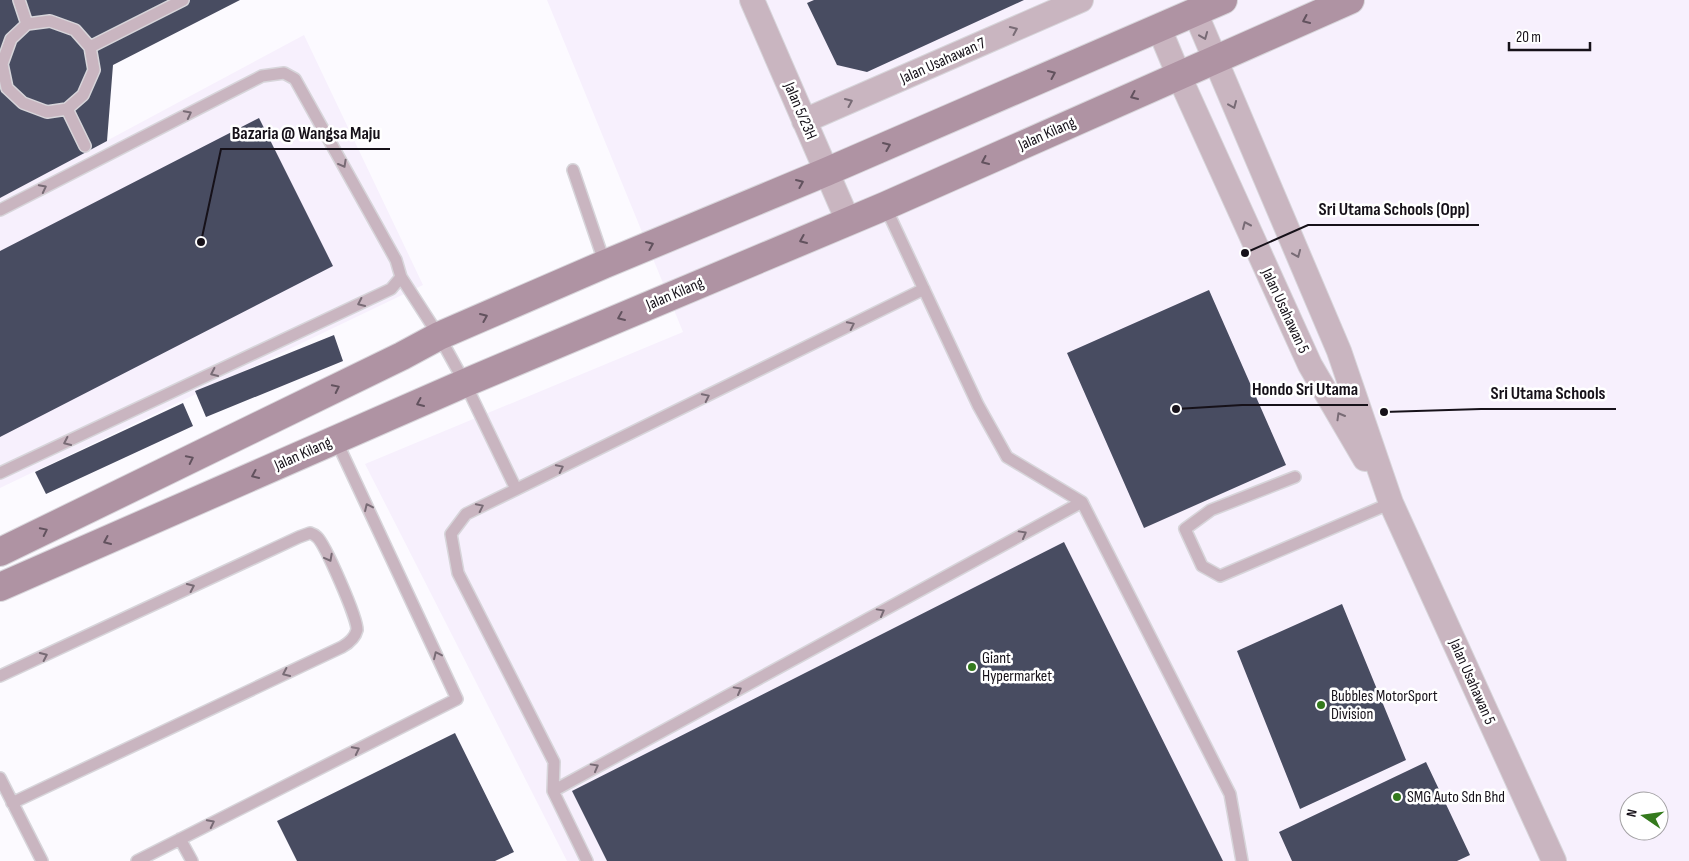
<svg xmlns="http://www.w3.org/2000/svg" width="1689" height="861" font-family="'Sofia Sans Condensed',sans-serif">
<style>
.built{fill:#f7f0fd;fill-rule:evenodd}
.building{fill:#484c61}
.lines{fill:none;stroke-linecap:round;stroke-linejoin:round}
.service-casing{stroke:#d7d5da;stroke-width:14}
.minor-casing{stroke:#d7d5da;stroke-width:26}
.secondary-casing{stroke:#d7d5da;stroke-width:30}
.service{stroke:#c9b5c0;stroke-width:11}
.minor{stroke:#c9b5c0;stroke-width:24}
.secondary{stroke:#af93a3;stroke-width:28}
.oneway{stroke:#62525e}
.oneway2{stroke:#786b75}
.poi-dot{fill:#347a1d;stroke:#fff;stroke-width:2}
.labels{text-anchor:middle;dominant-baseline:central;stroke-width:5;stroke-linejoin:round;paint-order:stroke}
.street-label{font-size:16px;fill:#161119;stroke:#fff}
.poi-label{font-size:16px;fill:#161119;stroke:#fff;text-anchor:start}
.leader{fill:none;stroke:#161119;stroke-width:2}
.callout-dot{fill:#161119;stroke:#fff;stroke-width:2}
.callout-label{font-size:18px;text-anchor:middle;font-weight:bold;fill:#161119;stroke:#fff;stroke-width:5;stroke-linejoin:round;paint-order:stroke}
</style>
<rect width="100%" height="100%" fill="#fcfaff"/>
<!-- built -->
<path class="built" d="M 547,0 L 1689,0 L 1689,861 L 567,861 L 365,464 L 683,332 ZM 1629,801 L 1659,801 L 1659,831 L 1629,831 Z
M 304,35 L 423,285 L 0,488 L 0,198 Z"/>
<!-- building -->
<path class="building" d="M 0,0 L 240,0 L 113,65 L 107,141 L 0,198 Z
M 814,0 L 1024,0 L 867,72 L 837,65 L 807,3 Z
M 259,118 L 333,266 L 0,437 L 0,251 Z
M 1209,290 L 1286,465 L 1144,528 L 1067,353 Z
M 334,335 L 343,361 L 206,417 L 195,391 Z
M 183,403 L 193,426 L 46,494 L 35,472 Z
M 1064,542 L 1223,861 L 607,861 L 572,791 Z
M 1342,604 L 1406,760 L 1300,809 L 1237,651 Z
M 455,733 L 514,852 L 495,861 L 297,861 L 277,821 Z
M 1426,762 L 1470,855 L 1457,861 L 1292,861 L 1279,832 Z"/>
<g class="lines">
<!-- service casing -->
<g class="service-casing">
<path id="service" d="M 19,0 L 27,24
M 50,21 L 75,30 L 90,47 L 94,70 L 83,95 L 67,109 L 47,112 L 23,103 L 7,88 L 2,64 L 11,39 L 27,24 Z
M 90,47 L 183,0
M 67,109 L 85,146
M 573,170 L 605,264
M 885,206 L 978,405 L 1007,457 L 1082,502 L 1230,794 L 1242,861
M 0,210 L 262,76 L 284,73 L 295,79 L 396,260 L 401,277 L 439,336 L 465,383 L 516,489
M 0,473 L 391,289 L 401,277
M 1295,477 L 1211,510 L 1185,529 L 1202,566 L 1220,576 L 1391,503
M 0,676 L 299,537 L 310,533 C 313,534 315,535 317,537 C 325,544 358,619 357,630 C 355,638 349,643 342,647 L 12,803
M 0,778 L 42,861
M 553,791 L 1082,502
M 180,839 L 192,861
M 137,861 L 457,699 L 336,440
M 587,861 L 553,791 L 554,762 L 458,573 L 451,534 L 466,514 L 924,289"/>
</g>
<!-- minor casing -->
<g class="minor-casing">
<path id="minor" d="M 752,0 L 848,221
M 1195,12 L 1339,351 L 1391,503 L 1554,861
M 1159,28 L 1179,76 L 1310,365 L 1365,459
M 804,121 L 1081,0"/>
</g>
<!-- secondary casing -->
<g class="secondary-casing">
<path id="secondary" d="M 0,552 L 402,356 L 439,336 L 605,264 L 826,172 L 1223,0
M 0,587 L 465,383 L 885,206 L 1350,0"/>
</g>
<!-- service -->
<use href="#service" class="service"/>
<!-- minor -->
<use href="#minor" class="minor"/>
<!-- secondary -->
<use href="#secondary" class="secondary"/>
</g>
<!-- one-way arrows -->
<defs><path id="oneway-chevron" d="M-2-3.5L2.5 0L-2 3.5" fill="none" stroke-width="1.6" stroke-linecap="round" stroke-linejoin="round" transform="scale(1.25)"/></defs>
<g class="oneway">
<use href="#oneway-chevron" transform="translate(1306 20) rotate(156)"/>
<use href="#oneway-chevron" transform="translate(1052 74) rotate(-24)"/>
<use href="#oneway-chevron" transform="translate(1134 96) rotate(156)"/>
<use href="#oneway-chevron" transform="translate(887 146) rotate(-23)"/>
<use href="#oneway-chevron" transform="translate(985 161) rotate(156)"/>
<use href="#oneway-chevron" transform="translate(800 183) rotate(-23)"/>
<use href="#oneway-chevron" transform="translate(803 240) rotate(157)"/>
<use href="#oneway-chevron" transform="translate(650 245) rotate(-23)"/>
<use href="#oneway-chevron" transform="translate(484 317) rotate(-23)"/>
<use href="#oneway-chevron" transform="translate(621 317) rotate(157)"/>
<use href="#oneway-chevron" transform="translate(336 388) rotate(-26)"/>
<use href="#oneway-chevron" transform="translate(420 403) rotate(156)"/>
<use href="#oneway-chevron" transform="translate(190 459) rotate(-26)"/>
<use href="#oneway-chevron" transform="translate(255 475) rotate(156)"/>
<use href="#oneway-chevron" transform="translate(44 531) rotate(-26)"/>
<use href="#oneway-chevron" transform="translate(107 541) rotate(156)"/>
</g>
<g class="oneway2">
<use href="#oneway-chevron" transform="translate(1014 30) rotate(-24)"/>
<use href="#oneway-chevron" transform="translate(1204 36) rotate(68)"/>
<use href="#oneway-chevron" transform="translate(849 102) rotate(-24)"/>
<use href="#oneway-chevron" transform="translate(1233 105) rotate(67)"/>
<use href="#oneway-chevron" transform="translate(188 114) rotate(-27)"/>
<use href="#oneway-chevron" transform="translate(343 164) rotate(61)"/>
<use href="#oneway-chevron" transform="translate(43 188) rotate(-27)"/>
<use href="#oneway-chevron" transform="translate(1246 225) rotate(-114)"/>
<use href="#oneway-chevron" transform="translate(1297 254) rotate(67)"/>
<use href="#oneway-chevron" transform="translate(361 303) rotate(155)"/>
<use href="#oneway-chevron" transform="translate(851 325) rotate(-26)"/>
<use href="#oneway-chevron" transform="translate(214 373) rotate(155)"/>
<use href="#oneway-chevron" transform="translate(706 397) rotate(-26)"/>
<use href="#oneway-chevron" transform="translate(1340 416) rotate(-120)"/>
<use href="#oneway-chevron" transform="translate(67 442) rotate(155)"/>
<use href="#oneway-chevron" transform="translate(560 468) rotate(-26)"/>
<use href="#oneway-chevron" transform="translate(368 507) rotate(-115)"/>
<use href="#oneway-chevron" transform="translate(480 507) rotate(-26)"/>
<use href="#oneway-chevron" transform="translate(1023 534) rotate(-29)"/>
<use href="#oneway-chevron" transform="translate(329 558) rotate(62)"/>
<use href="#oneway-chevron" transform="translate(191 587) rotate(-25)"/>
<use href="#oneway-chevron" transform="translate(881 612) rotate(-29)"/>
<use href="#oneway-chevron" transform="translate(437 655) rotate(-115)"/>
<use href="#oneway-chevron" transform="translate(44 656) rotate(-25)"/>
<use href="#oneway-chevron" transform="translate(286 673) rotate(155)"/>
<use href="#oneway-chevron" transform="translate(738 690) rotate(-29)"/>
<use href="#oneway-chevron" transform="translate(356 750) rotate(-27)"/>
<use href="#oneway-chevron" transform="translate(595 767) rotate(-29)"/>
<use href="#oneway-chevron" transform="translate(211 823) rotate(-27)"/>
</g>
<!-- markers -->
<g class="poi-dot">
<circle cx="972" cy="667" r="5"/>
<circle cx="1321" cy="705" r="5"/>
<circle cx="1397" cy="797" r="5"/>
</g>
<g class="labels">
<!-- street labels -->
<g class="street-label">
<text transform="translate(943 61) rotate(-24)">Jalan Usahawan 7</text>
<text transform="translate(800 111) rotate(67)">Jalan 5/23H</text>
<text transform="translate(1047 134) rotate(-24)">Jalan Kilang</text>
<text transform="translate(675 294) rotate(-23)">Jalan Kilang</text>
<text transform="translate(1285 311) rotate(65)">Jalan Usahawan 5</text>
<text transform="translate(303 454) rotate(-24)">Jalan Kilang</text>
<text transform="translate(1472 682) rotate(66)">Jalan Usahawan 5</text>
</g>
<!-- poi labels -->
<g class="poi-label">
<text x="982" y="658">Giant<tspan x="982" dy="18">Hypermarket</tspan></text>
<text x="1331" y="696">Bubbles MotorSport<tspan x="1331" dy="18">Division</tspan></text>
<text x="1407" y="797">SMG Auto Sdn Bhd</text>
</g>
</g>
<!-- callouts -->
<path class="leader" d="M201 242L221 149H390M1245 253L1308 225H1479M1176 409L1242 405H1368M1384 412L1481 409H1616"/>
<g class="callout-dot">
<circle cx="201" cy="242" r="5"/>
<circle cx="1245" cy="253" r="5"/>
<circle cx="1176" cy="409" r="5"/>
<circle cx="1384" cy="412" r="5"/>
</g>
<g class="callout-label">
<text x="306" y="139">Bazaria @ Wangsa Maju</text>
<text x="1394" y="215">Sri Utama Schools (Opp)</text>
<text x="1305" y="395">Hondo Sri Utama</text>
<text x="1548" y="399">Sri Utama Schools</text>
</g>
<!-- north arrow -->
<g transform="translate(1644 816) rotate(283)"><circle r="24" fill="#ffffff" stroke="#a2a0a3"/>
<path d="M0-4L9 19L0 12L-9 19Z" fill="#347a1d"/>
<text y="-8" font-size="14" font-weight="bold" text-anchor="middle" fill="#161119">N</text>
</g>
<!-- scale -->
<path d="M1509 42v8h81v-8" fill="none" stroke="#161119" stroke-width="2.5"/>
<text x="1516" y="42" font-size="15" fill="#161119" stroke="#ffffff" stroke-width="4" paint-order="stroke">20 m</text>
</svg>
